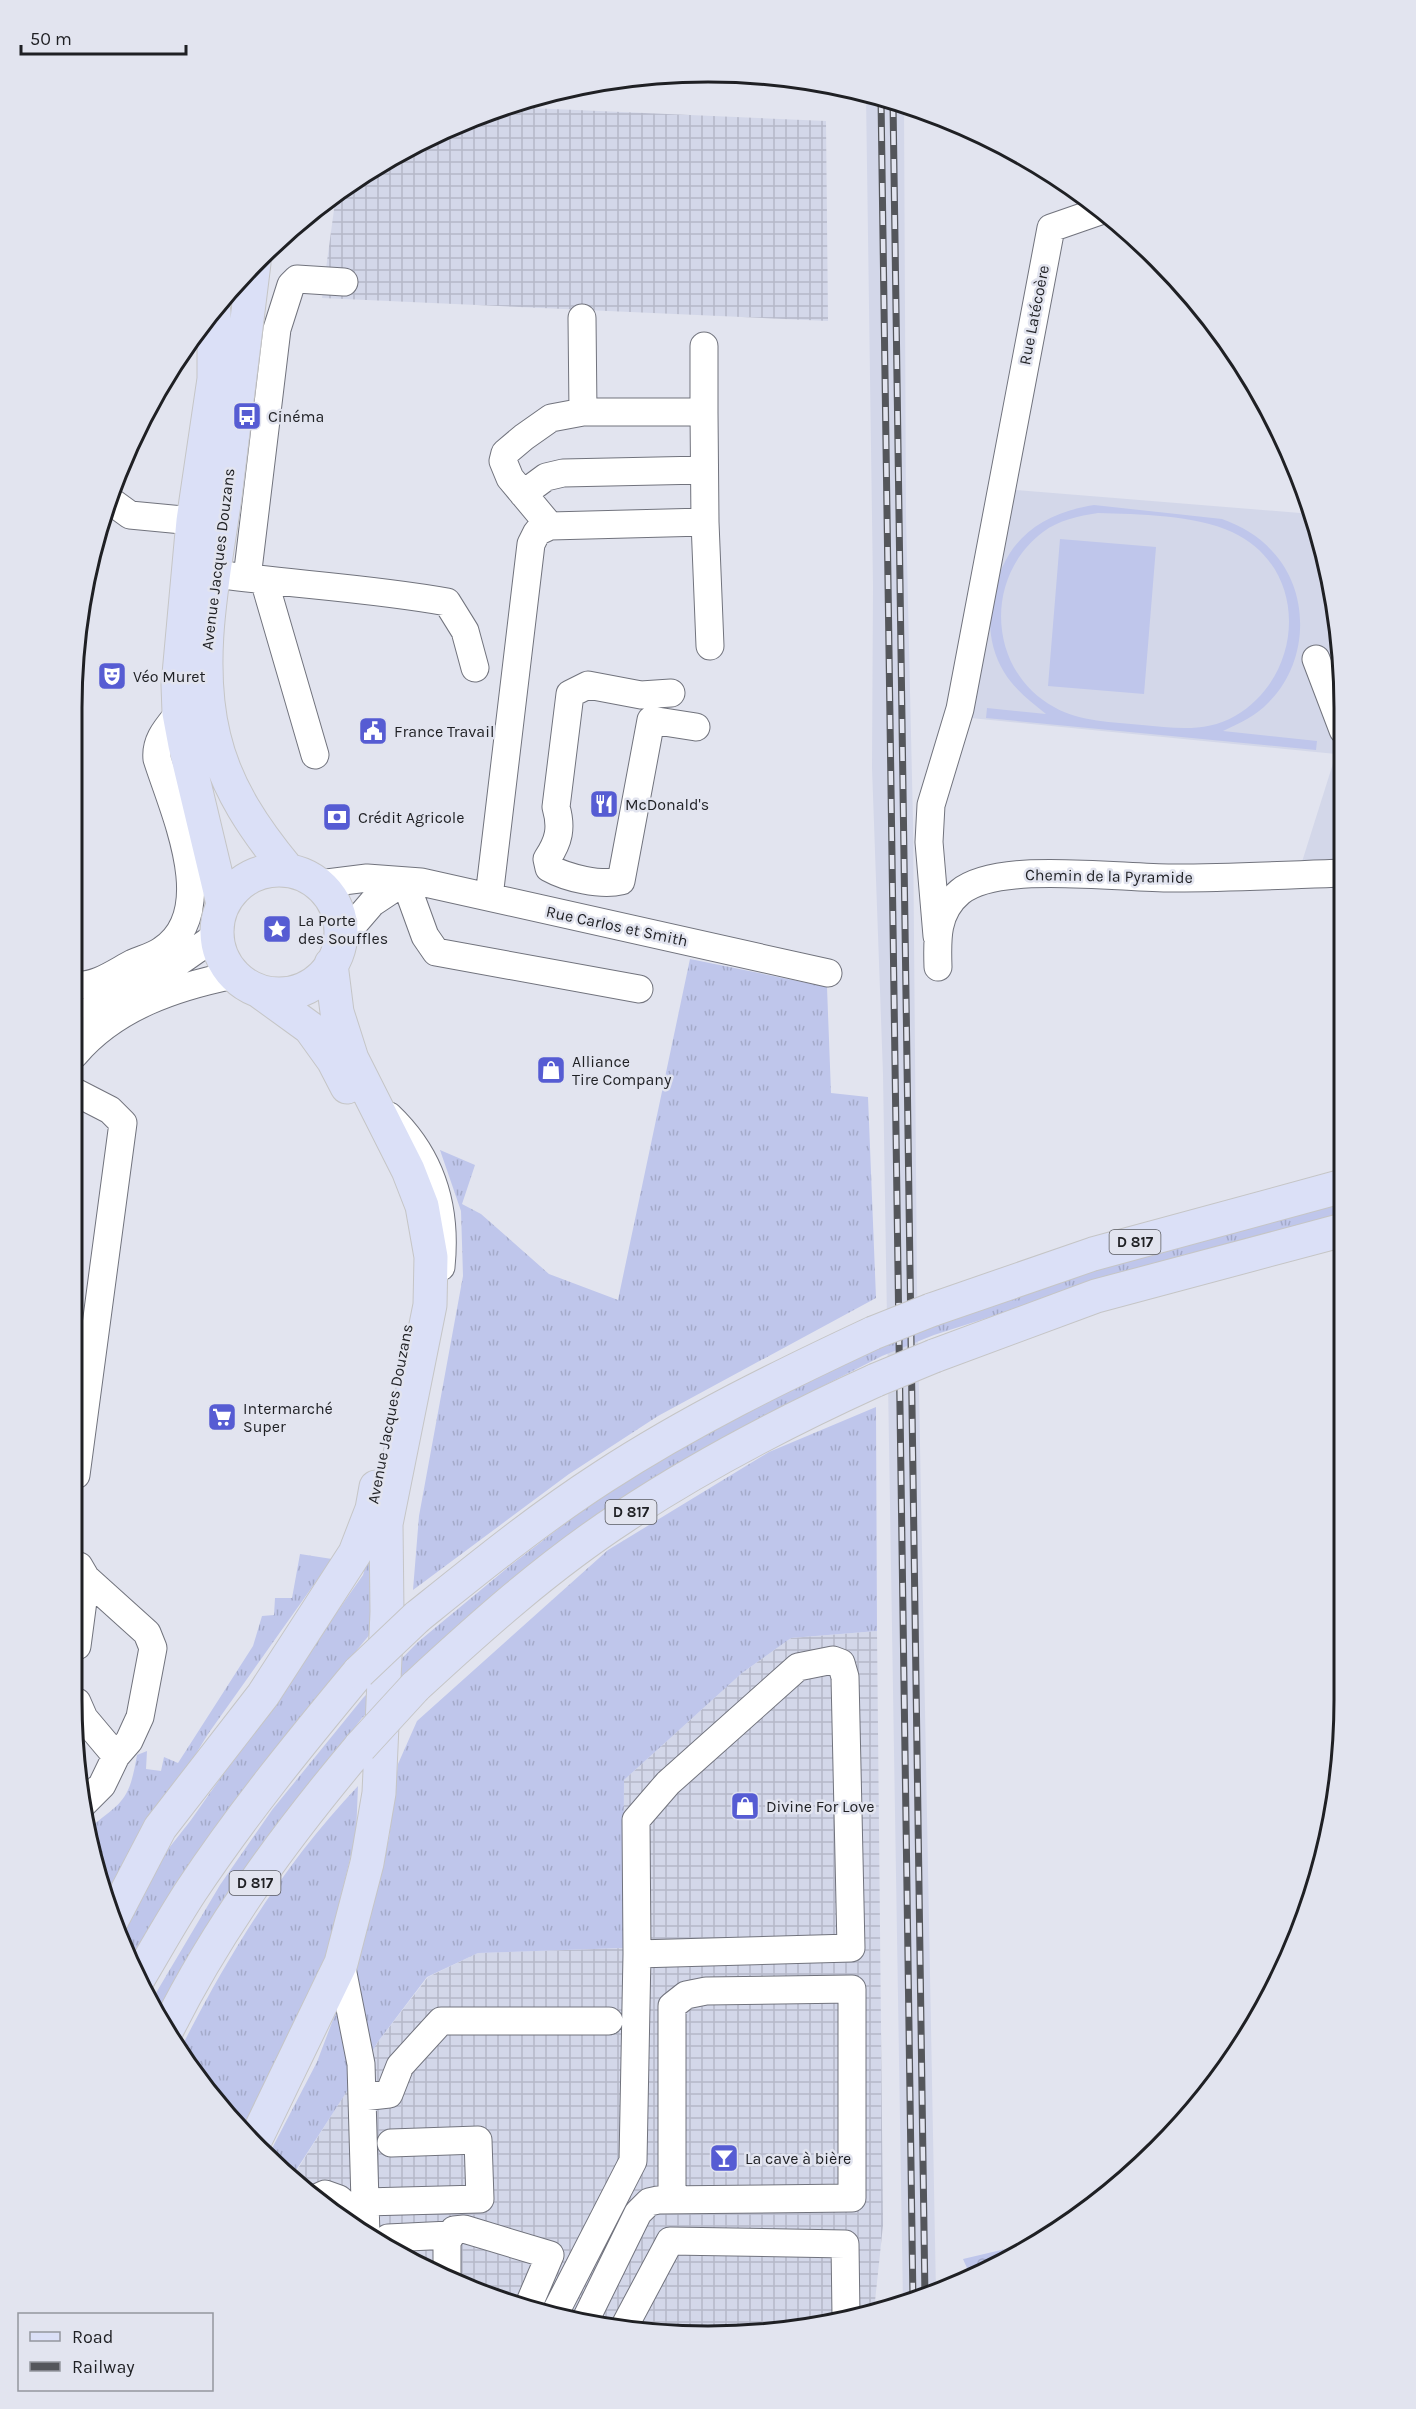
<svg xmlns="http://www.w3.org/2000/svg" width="1416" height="2409" font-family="Karla,sans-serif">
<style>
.built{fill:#d3d7e9}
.industrial{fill:url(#industrial-grid)}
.grass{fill:url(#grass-tufts)}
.forest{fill:url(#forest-crowns)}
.pitch{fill:#bfc6eb;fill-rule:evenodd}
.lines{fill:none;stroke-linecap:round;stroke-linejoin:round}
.minor-casing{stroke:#71737d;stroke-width:29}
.major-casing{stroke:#c5c5c6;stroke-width:35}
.minor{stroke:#fff;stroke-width:27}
.major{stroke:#dbe0f7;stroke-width:33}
.rail-casing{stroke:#54565b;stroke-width:7}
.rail{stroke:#e2e4ef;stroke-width:4.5;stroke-dasharray:14;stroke-linecap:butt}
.major-bridge-casing{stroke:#c5c5c6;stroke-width:35;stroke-linecap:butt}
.major-bridge{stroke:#dbe0f7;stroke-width:33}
.labels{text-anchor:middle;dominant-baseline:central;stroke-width:5;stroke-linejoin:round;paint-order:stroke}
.shield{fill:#e2e4ef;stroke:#5a5b61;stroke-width:1.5}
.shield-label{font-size:15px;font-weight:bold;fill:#1f2024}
.street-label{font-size:16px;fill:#1f2024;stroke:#e2e4ef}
.poi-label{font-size:16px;fill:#1f2024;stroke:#e2e4ef;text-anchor:start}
.rim{fill:none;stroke:#1f2024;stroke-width:3}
</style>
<defs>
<pattern id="industrial-grid" width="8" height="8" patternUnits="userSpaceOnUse" patternTransform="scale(1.5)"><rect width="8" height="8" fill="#d3d7e9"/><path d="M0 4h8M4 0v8" fill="none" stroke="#b5b8c8"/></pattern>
<pattern id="grass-tufts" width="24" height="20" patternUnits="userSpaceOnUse" patternTransform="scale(1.5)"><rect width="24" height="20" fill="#bfc6eb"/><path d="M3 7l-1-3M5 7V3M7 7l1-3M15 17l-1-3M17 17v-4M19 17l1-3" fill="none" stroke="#a4aac9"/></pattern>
<pattern id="forest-crowns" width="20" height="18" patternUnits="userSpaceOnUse" patternTransform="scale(1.5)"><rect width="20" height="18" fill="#bfc6eb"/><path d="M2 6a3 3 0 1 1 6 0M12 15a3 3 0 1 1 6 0" fill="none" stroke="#a4aac9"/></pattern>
</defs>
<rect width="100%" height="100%" fill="#e2e4ef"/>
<!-- built -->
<path class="built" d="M 866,95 L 904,106 L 906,515 L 913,822 L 917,1285 L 936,2293 L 903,2305 L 883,1074 L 872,768 L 873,587 Z
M 1004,489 L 1312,514 L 1343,666 L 1343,862 L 1301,865 L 1336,754 L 971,718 Z"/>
<!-- industrial -->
<path class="industrial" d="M 507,107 L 826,121 L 828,321 L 322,298 L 336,195 L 354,179 L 464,121 Z
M 877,1631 L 883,2225 L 874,2311 L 749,2336 L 625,2332 L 543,2315 L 427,2272 L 354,2230 L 292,2178 L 377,2043 L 428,1977 L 478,1953 L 623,1948 L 624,1780 L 742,1673 L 791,1638 Z"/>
<!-- grass -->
<path class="grass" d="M 690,959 L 827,987 L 831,1093 L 868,1097 L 876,1298 L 658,1416 L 569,1474 L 413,1590 L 419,1516 L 463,1276 L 461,1211 L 440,1150 L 475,1165 L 462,1204 L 481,1214 L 549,1274 L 618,1300 Z
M 1343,1199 L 1343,1214 L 1176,1257 L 934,1335 L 882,1356 L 766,1415 L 433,1649 L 362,1718 L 330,1759 L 158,2015 L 150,2003 L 220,1885 L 272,1810 L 363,1698 L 418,1642 L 511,1565 L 588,1506 L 675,1450 L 844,1360 L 1042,1286 Z
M 876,1407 L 877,1631 L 791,1638 L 742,1673 L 624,1780 L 623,1948 L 478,1953 L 427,1977 L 377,2043 L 367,2061 L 354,1974 L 389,1838 L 398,1764 L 417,1721 L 608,1550 L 769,1452 Z
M 372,1545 L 376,1627 L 301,1717 L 131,1967 L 117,1932 L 147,1876 L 191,1820 L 363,1575 Z
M 300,1554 L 332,1559 L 208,1734 L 105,1902 L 88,1829 C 123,1801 129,1802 137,1755 L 147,1751 L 146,1769 L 161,1771 L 164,1757 L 178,1763 L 253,1646 L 262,1616 L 274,1615 L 275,1598 L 292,1598 Z
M 358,1786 L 356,1835 L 327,1952 L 303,2022 L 245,2135 L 203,2088 L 180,2050 C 228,1955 284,1864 358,1786 Z
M 337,2009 L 351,2085 L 291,2178 L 267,2158 L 317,2062 Z"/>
<!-- forest -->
<path class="forest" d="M 1043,2240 L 1026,2252 L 971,2277 L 963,2259 Z"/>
<!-- pitch -->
<path class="pitch" d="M 1094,505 L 1222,519 C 1241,526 1258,535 1272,551 C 1311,592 1309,662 1269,702 C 1256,716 1240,723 1223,731 L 1317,741 L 1316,750 L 986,718 L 987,708 L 1046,714 C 1030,701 1015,690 1004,672 C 990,649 987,622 993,596 C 1005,541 1038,514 1094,505 ZM 1098,513 C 1138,514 1195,515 1232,532 C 1310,568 1305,675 1235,716 C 1206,733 1174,728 1142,725 C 1113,722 1080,722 1054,707 C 988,671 983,577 1043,532 C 1059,520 1078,516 1098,513 Z
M 1060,539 L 1156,547 L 1144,694 L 1048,686 Z"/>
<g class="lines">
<!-- minor casing -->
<g class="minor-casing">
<path id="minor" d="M 582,318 L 583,412
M 704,346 L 704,412
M 523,494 L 546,477 L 563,473 L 704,470
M 108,499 L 130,515 L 193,521
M 705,522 L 710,646
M 231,576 C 303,585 375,589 447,602 L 465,631 L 475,668
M 247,578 L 277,329 L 291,285 L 297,279 L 344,282
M 264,580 L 315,755
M 1316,659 L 1343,730
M 671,693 L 641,695 L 588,685 L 570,694 L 556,807 C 562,828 559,841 547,859 L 549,868 C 567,878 601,886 621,881 L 651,720 L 696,727
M 405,881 L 425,936 L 436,952 L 639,989
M 319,884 L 367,878 L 421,882 L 828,973
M 489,897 L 531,544 L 537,532 L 550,526 L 705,522 L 704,412 L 583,412 L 551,418 L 524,437 L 505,453 L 503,461 L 510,478 L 550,526
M 937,936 L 929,842 L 931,805 L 960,709 L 1051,228 L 1100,211
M 341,939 L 372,903 L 405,881
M 938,967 C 937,939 936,912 960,892 C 999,860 1123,879 1175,878 C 1231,878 1287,875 1343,873
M 75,985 C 96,987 114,973 133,963 C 142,959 154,956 162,950 C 221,912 173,810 157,759 C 155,740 167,728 179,713
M 75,1018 L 153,980 L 216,936
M 75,1054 C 115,1007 175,987 234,975
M 75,1092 L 110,1110 L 123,1123 L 76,1475
M 389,1116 C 432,1157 447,1209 441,1267
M 86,1578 L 147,1633 L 153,1648 L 140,1717 L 129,1741 L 116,1756
M 77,1646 L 86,1578 L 79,1566
M 77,1702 L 84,1718 L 116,1756 L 102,1785 L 82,1805
M 341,1963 L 361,2064 L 366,2236
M 362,2097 L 389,2094 L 400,2066 L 441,2021 L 609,2021
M 316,2198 L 325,2194 L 339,2199 L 350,2209 L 348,2224
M 365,2202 L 480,2199 L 478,2140 L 391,2143
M 388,2249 L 388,2238 L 450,2235
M 447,2279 L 447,2242 L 454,2230 L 464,2229 L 550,2255 L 527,2309
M 553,2317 L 633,2161 L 637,1954 L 636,1820 L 668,1783 L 798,1667 L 833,1660 L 841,1663 L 845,1677 L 851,1948 L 637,1954
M 584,2323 L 638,2213 L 649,2202 L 658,2200 L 852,2198 L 852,1989 L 706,1991 L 686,1995 L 672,2006 L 672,2200
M 622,2331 L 670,2241 L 845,2244 L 846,2316"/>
</g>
<!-- major casing -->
<g class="major-casing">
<path id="major" d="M 254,263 C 244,341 235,419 225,497 C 214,575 195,659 214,737 C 226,788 255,830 288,870
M 214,312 L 214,379 L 193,521 L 178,685 L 179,713 L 185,745 L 223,904
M217 932a62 62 0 1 1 124 0a62 62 0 1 1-124 0Z
M 259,991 L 310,1028 L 333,1060 L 347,1087
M 931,1310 L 1093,1254 L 1343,1186
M 934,1356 L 1096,1296 L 1343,1230
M 417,1617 C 478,1568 538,1519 603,1477 C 689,1421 781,1376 873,1333
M 415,1687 C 481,1626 548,1566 623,1517 C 703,1464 788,1420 876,1380
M 112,1920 L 160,1828 L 263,1695 L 355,1553 L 372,1509 L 376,1487
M 137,1981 C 155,1951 172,1920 191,1891 C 242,1814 300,1743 359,1672
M 167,2030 C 218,1927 286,1835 360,1747
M 253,2145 L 341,1963 L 367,1863 L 379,1793 L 387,1612 L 386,1524 L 430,1305 L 431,1257 L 422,1206 L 408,1170 L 352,1059 L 337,1012 L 331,964"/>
</g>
<!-- minor -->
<use href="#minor" class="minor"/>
<!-- major -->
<use href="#major" class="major"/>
<!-- rail casing -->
<g class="rail-casing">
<path id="rail" d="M 881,99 L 913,2303
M 893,103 L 925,2298"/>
</g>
<!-- rail -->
<use href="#rail" class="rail"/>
<!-- major-bridge casing -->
<g class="major-bridge-casing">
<path id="major-bridge" d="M 873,1333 L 931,1310
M 876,1380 L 934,1356
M 359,1672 L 417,1617
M 360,1747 L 415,1687"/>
</g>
<!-- major-bridge -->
<use href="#major-bridge" class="major-bridge"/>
</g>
<!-- icons -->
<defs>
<g id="bus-square" transform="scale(1.5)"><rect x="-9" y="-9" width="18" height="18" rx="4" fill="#565cd3" stroke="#e2e4ef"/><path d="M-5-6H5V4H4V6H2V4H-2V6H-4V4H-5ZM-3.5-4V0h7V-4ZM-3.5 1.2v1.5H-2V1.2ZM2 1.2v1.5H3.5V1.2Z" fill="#fff"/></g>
<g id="theatre-square" transform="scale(1.5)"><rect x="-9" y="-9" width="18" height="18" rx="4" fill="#565cd3" stroke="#e2e4ef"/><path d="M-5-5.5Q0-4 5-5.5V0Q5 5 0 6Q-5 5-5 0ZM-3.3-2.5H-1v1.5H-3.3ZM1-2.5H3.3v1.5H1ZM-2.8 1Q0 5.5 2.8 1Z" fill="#fff"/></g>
<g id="civic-square" transform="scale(1.5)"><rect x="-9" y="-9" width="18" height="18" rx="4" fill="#565cd3" stroke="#e2e4ef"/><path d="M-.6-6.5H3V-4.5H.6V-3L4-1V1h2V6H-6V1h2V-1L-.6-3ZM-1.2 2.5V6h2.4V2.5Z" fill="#fff"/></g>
<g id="restaurant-square" transform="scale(1.5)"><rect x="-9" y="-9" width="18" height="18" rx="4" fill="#565cd3" stroke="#e2e4ef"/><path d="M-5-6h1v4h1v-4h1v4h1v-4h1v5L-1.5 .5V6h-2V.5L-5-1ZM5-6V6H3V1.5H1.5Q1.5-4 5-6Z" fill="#fff"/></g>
<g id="bank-square" transform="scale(1.5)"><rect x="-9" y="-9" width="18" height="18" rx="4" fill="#565cd3" stroke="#e2e4ef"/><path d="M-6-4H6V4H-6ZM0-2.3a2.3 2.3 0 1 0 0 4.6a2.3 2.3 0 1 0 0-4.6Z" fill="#fff"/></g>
<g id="sight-square" transform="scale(1.5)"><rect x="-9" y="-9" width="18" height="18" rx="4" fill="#565cd3" stroke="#e2e4ef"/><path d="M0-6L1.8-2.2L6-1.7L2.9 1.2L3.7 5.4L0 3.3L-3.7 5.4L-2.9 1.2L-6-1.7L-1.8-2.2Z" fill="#fff"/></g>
<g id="shop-square" transform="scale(1.5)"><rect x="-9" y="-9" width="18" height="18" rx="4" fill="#565cd3" stroke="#e2e4ef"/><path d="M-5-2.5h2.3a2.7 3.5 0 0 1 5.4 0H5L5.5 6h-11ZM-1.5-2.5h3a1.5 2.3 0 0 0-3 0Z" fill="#fff"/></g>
<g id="supermarket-square" transform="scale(1.5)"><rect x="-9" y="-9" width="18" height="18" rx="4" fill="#565cd3" stroke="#e2e4ef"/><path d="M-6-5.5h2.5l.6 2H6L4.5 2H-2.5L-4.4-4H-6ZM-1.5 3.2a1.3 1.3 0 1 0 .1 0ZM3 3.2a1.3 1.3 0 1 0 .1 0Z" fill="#fff"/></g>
<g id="bar-square" transform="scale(1.5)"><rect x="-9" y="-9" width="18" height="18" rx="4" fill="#565cd3" stroke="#e2e4ef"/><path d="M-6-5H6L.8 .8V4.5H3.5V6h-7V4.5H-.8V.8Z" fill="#fff"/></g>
</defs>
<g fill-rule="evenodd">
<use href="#bus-square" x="247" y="416"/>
<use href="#theatre-square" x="112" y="676"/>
<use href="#civic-square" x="373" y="731"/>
<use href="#restaurant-square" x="604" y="804"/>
<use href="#bank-square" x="337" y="817"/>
<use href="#sight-square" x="277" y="929"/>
<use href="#shop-square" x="551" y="1070"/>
<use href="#supermarket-square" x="222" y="1417"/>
<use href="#shop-square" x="745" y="1806"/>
<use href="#bar-square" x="724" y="2158"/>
</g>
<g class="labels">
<!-- shield labels -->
<g class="shield">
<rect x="1109.5" y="1230" width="51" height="24" rx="4.5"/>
<rect x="605.5" y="1500" width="51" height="24" rx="4.5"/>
<rect x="229.5" y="1871" width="51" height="24" rx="4.5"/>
</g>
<g class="shield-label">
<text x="1135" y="1242">D 817</text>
<text x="631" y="1512">D 817</text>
<text x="255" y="1883">D 817</text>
</g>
<!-- street labels -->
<g class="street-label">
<text transform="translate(1034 315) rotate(-79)">Rue Latécoère</text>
<text transform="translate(218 559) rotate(-83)">Avenue Jacques Douzans</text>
<text transform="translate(1109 876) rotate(1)">Chemin de la Pyramide</text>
<text transform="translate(617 926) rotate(12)">Rue Carlos et Smith</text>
<text transform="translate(390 1414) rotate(-79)">Avenue Jacques Douzans</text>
</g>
<!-- poi labels -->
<g class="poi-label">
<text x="268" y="416">Cinéma</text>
<text x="133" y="676">Véo Muret</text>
<text x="394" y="731">France Travail</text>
<text x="625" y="804">McDonald's</text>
<text x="358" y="817">Crédit Agricole</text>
<text x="298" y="920">La Porte<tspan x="298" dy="18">des Souffles</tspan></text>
<text x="572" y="1061">Alliance<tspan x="572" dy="18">Tire Company</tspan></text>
<text x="243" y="1408">Intermarché<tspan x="243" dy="18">Super</tspan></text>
<text x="766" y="1806">Divine For Love</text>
<text x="745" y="2158">La cave à bière</text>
</g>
</g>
<!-- crop -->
<path d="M0 0H1416V2409H0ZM708 82H708A626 626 0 0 1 1334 708V1700A626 626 0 0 1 708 2326H708A626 626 0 0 1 82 1700V708A626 626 0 0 1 708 82Z" fill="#e2e4ef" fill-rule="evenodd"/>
<path class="rim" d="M708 82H708A626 626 0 0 1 1334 708V1700A626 626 0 0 1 708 2326H708A626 626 0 0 1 82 1700V708A626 626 0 0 1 708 82Z"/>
<!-- legend -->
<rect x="18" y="2313" width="195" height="78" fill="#e2e4ef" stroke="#94969e" stroke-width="1.5"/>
<rect x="30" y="2332" width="30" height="9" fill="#dbe0f7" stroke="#94969e" stroke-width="1.5"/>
<text x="72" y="2343" font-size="18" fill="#1f2024">Road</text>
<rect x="30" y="2362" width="30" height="9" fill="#54565b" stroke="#94969e" stroke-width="1.5"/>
<text x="72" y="2373" font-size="18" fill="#1f2024">Railway</text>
<!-- scale -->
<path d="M21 45v9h165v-9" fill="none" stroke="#1f2024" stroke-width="3"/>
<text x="30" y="45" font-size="18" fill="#1f2024" stroke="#e2e4ef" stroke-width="4.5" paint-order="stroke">50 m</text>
</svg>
